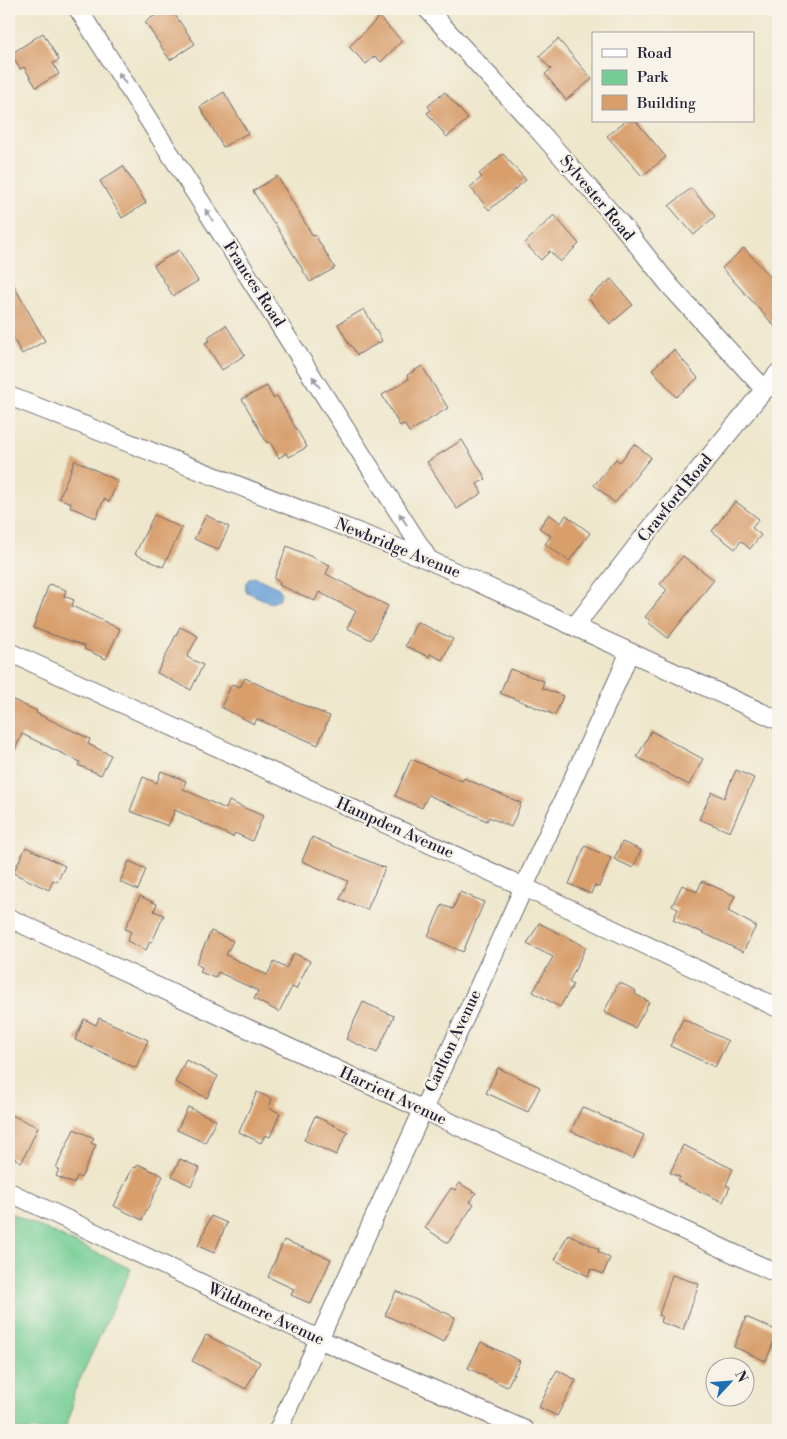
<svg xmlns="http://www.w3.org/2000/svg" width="787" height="1439" font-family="'Libre Bodoni',serif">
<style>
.green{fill:#74cd94;stroke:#4b7868}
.water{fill:#6aa2d8;stroke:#46628a}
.building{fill:#d89f6d}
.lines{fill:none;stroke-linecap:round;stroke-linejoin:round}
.minor-casing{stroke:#69676e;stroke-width:20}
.minor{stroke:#fff;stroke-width:18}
.oneway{fill:#9c9ca7}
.labels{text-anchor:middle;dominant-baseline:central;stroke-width:4.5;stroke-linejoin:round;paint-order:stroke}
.street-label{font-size:16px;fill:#22223b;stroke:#f7f3e8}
</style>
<rect width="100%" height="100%" fill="#f7f3e8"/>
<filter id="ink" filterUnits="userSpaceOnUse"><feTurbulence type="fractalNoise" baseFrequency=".02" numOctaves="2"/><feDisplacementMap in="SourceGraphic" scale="10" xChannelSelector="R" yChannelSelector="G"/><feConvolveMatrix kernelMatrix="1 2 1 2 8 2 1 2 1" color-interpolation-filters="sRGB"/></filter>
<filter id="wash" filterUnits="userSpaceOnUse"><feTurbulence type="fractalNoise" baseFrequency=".0096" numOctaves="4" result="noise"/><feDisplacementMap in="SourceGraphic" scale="20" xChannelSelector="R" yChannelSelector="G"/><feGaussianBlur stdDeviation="1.12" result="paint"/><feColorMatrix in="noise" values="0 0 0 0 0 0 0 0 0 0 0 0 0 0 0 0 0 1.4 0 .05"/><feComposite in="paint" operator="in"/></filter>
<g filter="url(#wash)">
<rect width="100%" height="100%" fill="#eee7cc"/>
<!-- green -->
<path class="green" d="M 9,1212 L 131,1269 L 74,1392 L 71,1413 L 64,1430 L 9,1430 Z"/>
<!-- water -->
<path class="water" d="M 255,577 L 279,588 L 281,594 L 279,600 L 271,603 L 247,592 C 243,584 247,578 255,577 Z"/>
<g id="blocks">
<!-- building -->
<path class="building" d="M 165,9 L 171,9 L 195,44 L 170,60 L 145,22 Z
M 379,17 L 402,41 L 381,62 L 375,56 L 366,64 L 349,47 Z
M 43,33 L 59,60 L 53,63 L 59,74 L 36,87 L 24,67 L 20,69 L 11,54 Z
M 558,39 L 592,79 L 566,100 L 545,74 L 551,69 L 539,56 Z
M 224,92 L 248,133 L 223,147 L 200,107 Z
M 445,92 L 468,119 L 447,137 L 427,113 L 431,110 L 428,106 Z
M 625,121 L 636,121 L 666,157 L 642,176 L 607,136 Z
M 503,154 L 526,180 L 489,210 L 470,187 L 482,177 L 479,174 Z
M 123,166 L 146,203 L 122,218 L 100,181 Z
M 277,176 L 313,236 L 315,235 L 335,268 L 310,282 L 274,222 L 273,223 L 253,191 Z
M 691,188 L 715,216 L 694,235 L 669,206 Z
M 554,215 L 579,244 L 560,262 L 550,251 L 541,260 L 525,243 Z
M 744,248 L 778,285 L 778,330 L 722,268 Z
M 179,250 L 198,281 L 173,296 L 154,265 Z
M 9,277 L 45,341 L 22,354 L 9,331 Z
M 611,279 L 633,305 L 610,324 L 588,298 Z
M 364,309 L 382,341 L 357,355 L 351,345 L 350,346 L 338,324 Z
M 226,325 L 245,355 L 222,370 L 205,343 L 210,340 L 208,337 Z
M 674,350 L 698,378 L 676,397 L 652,369 Z
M 422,366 L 448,408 L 409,432 L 404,424 L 400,426 L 382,395 L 409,379 L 407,375 Z
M 267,386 L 273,398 L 277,396 L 307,447 L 289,457 L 286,453 L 279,458 L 270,442 L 267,443 L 242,399 Z
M 462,440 L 486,479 L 477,484 L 482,493 L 457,509 L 427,462 Z
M 634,444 L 651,457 L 615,503 L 594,485 L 616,459 L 620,462 Z
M 75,460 L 118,481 L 109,502 L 104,499 L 96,518 L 70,507 L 71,503 L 59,498 Z
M 735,501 L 759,519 L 752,528 L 761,535 L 750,549 L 741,541 L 735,549 L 712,531 Z
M 549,514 L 561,523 L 566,515 L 590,533 L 569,561 L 545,544 L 551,536 L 539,528 Z
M 154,515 L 182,528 L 163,567 L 135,554 Z
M 206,515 L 229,527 L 218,550 L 194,539 Z
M 287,546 L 330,565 L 326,574 L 388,606 L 371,640 L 347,628 L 356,611 L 319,592 L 315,601 L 279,585 L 280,582 L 274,579 Z
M 683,556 L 714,580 L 668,638 L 649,623 L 651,621 L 645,617 L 667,590 L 660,584 Z
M 49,584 L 66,590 L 64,596 L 74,600 L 72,606 L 120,629 L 106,659 L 84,649 L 85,646 L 33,628 Z
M 417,622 L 453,639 L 442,660 L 430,654 L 429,657 L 405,646 Z
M 180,627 L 198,636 L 187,657 L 203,665 L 191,690 L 157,673 Z
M 510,669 L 544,681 L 542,688 L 563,696 L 555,715 L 500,693 Z
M 245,678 L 293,701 L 330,716 L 318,745 L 257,719 L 254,724 L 221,707 L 232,684 L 240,687 Z
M 9,698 L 37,711 L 36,713 L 90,739 L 88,744 L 111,755 L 101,775 L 78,765 L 80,762 L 22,734 L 9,763 Z
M 651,731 L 703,759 L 689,785 L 637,757 Z
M 411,759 L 462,781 L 464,778 L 521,803 L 511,827 L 489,817 L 487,821 L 428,795 L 422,808 L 395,796 Z
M 736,770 L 754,778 L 730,832 L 699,819 L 712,792 L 724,798 Z
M 161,771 L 186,781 L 183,789 L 226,809 L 229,801 L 263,816 L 252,841 L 235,833 L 233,837 L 175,810 L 168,826 L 130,811 L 143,777 L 157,783 Z
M 312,837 L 385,868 L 367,910 L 340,899 L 348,881 L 302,861 Z
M 622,842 L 641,850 L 633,868 L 614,859 Z
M 585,846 L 611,858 L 599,887 L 594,886 L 591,894 L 569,884 Z
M 26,847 L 65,866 L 57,882 L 53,880 L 49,890 L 13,873 Z
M 129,861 L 146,869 L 138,890 L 120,882 Z
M 702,881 L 735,896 L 728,911 L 756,926 L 743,952 L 695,929 L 694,930 L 673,920 L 678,909 L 672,906 L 682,885 L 697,892 Z
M 460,892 L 484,902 L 463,952 L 428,936 L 442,905 L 453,909 Z
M 140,896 L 157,904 L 154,911 L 164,915 L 152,942 L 150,941 L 146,950 L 127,941 L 131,932 L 125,929 Z
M 539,923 L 586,947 L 569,982 L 573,985 L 560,1007 L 533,992 L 553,957 L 527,944 Z
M 211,931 L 233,941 L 226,955 L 267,975 L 274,962 L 286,968 L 294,953 L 310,961 L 296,989 L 292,987 L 279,1012 L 254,999 L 258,991 L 218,972 L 215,978 L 200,972 L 202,967 L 196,964 Z
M 619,982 L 636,991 L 635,994 L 649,1002 L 635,1028 L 604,1012 Z
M 363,1002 L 394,1016 L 377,1053 L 346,1039 Z
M 99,1018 L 148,1040 L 136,1068 L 75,1040 L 84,1019 L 96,1025 Z
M 683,1019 L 728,1041 L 715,1067 L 670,1046 Z
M 186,1060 L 218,1076 L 207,1098 L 175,1082 Z
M 498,1068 L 540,1087 L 528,1112 L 486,1093 Z
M 257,1092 L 272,1099 L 269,1108 L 280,1113 L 270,1137 L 265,1135 L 261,1143 L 239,1132 Z
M 188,1107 L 216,1120 L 205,1143 L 177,1130 Z
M 582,1107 L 644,1135 L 633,1159 L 571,1131 Z
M 9,1114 L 38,1127 L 22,1162 L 9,1156 Z
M 315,1116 L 348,1132 L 336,1155 L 304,1140 Z
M 74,1129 L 94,1138 L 91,1143 L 96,1145 L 81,1178 L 77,1176 L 74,1184 L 56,1176 L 59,1169 L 56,1168 Z
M 683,1145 L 733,1169 L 726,1185 L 730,1187 L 723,1202 L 678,1181 L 680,1177 L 670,1173 Z
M 180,1159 L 200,1168 L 191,1186 L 172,1176 Z
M 138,1164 L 163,1176 L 142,1220 L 114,1206 L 133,1167 L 136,1168 Z
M 459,1183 L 476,1193 L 470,1202 L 474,1204 L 448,1243 L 425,1228 L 451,1188 L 455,1190 Z
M 211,1216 L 227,1223 L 214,1253 L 198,1246 Z
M 568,1234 L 599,1249 L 598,1252 L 610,1258 L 603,1274 L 591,1269 L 588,1276 L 555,1260 Z
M 284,1240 L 331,1259 L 311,1304 L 291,1295 L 294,1289 L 268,1277 Z
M 672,1275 L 699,1284 L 683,1330 L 660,1322 L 662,1316 L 659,1315 Z
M 396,1291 L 455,1317 L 444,1342 L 385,1315 Z
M 746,1317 L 778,1331 L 766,1361 L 734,1347 Z
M 206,1335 L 260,1362 L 246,1389 L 192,1361 Z
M 481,1342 L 520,1361 L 507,1387 L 468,1368 Z
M 557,1370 L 576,1380 L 557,1416 L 539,1407 Z"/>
</g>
</g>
<g filter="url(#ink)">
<use href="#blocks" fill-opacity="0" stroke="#69676e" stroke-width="1"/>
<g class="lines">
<!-- minor casing -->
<g class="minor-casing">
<path id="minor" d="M 78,9 L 429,560
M 427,9 L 526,116 L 620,223 L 670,286 L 765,390
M 9,396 L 429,560 L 778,720
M 575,626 L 642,539 L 778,373
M 9,652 L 524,887 L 778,1008
M 9,918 L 778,1274
M 9,1192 L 319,1339 L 525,1430
M 278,1430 L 620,675 L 629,653"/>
</g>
<!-- minor -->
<use href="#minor" class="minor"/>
</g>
<!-- one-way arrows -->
<defs><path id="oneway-solid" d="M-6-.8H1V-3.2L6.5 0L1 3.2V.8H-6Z" transform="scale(1.25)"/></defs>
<g class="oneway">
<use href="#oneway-solid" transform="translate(122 78) rotate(-123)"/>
<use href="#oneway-solid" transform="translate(209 215) rotate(-123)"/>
<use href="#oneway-solid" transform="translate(316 382) rotate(-123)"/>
<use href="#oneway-solid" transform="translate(403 519) rotate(-123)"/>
</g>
</g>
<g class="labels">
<!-- street labels -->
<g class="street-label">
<text transform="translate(597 198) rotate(50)">Sylvester Road</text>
<text transform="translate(254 284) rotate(57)">Frances Road</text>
<text transform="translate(675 498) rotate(-51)">Crawford Road</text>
<text transform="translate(398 548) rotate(22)">Newbridge Avenue</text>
<text transform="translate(395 828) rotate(24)">Hampden Avenue</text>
<text transform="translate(453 1041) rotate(-65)">Carlton Avenue</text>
<text transform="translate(393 1096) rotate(25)">Harriett Avenue</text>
<text transform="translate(266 1314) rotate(25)">Wildmere Avenue</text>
</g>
</g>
<!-- margin -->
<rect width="787" height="1439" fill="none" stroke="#f7f3e8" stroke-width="30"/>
<!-- legend -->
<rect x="592" y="32" width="162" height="90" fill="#f7f3e8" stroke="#a29fa3"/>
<rect x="602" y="49" width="25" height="8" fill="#ffffff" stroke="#a29fa3"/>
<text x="637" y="58" font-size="15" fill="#22223b">Road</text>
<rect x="602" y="70" width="25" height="15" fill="#74cd94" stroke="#a29fa3"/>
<text x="637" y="82" font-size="15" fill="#22223b">Park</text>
<rect x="602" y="95" width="25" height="15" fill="#d89f6d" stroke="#a29fa3"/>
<text x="637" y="108" font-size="15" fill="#22223b">Building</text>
<!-- north arrow -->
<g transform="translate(730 1382) rotate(64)"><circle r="24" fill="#f7f3e8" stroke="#a29fa3"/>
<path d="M0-4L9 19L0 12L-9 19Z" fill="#1f6fb2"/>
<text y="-8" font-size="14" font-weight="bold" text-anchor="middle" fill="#22223b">N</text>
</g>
</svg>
